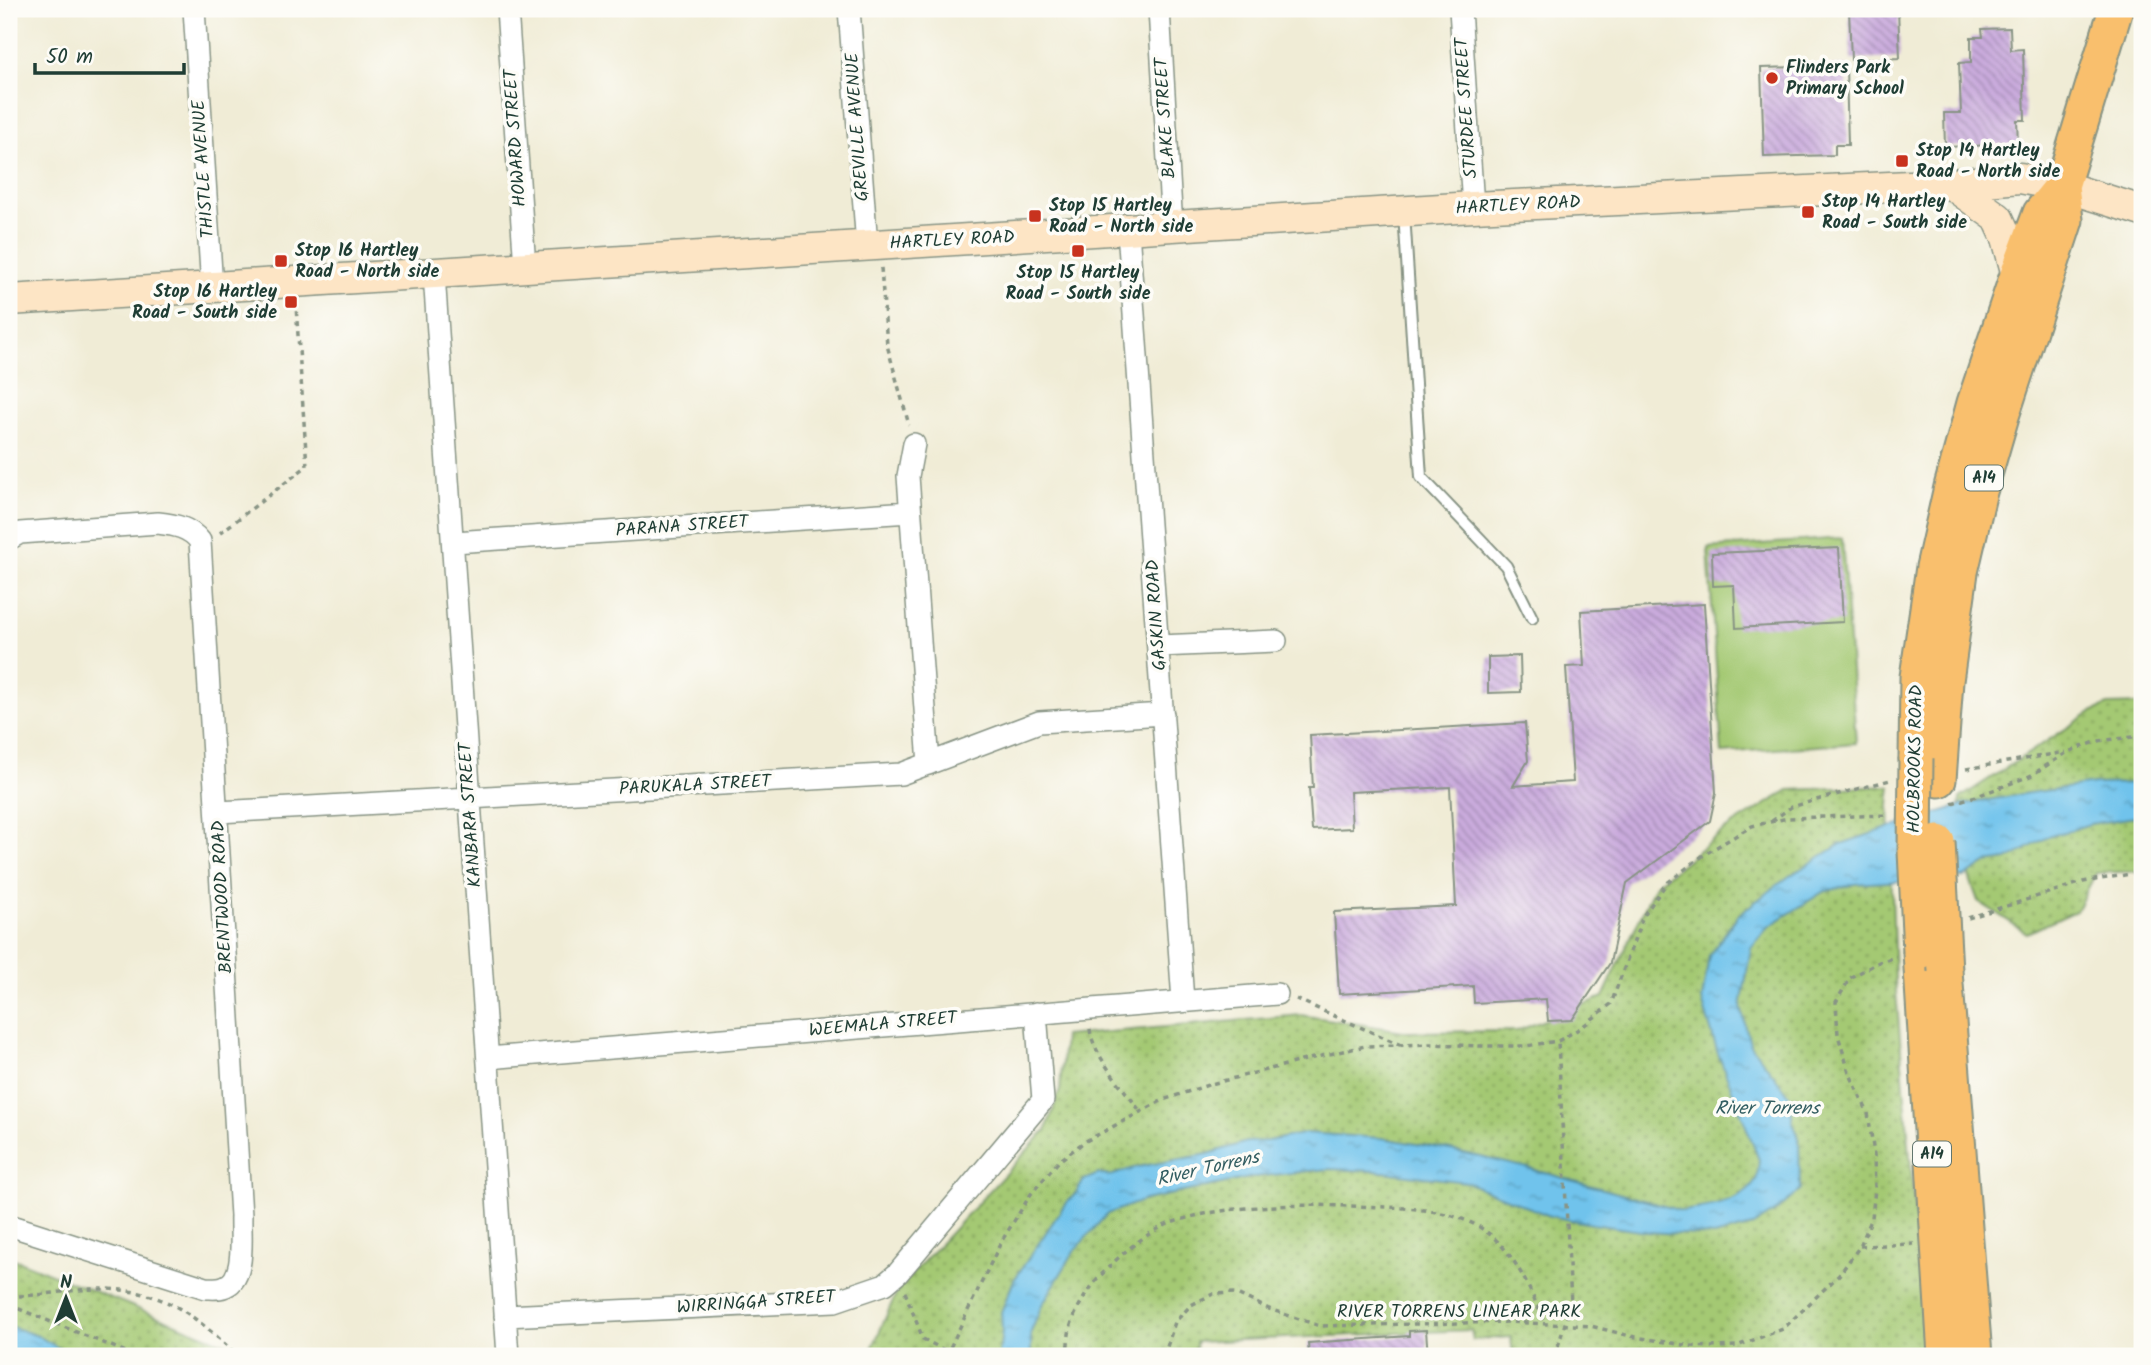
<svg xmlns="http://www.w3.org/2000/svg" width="2151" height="1365" font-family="Kalam,sans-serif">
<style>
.grass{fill:url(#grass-dots);stroke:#628354;stroke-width:2}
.pitch{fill:#a4c973;stroke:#628354;stroke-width:2}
.water{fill:url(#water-ripples);stroke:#488090;stroke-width:2}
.building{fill:url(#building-back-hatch)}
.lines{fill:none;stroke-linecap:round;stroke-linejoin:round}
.lane-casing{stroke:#889485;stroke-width:14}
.street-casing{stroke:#889485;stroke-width:24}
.secondary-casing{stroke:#889485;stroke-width:33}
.primary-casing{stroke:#889485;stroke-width:37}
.path{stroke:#889485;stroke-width:3.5;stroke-dasharray:5 5;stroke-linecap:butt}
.lane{stroke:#fff;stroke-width:10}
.street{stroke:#fff;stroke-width:21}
.secondary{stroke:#fde5c5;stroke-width:30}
.primary{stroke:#f9bf6d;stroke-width:33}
.primary-bridge-casing{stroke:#889485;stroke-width:37;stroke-linecap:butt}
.primary-bridge{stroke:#f9bf6d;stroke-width:33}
.poi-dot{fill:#c8321e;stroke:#fdfcf7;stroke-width:2.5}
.labels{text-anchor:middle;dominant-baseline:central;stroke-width:7;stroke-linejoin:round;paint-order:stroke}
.shield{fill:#fdfcf7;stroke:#62766e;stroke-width:2}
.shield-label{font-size:16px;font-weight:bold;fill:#1f3d34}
.poi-label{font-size:18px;font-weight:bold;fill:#1f3d34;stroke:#fdfcf7;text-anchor:start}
.street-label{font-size:18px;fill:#1f3d34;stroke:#fdfcf7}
.water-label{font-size:19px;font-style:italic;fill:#335e62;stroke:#fdfcf7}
</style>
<defs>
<pattern id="grass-dots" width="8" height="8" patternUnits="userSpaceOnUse" patternTransform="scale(1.75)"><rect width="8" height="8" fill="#a4c973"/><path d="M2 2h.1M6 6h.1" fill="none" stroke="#85a45f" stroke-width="1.8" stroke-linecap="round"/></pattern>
<pattern id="water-ripples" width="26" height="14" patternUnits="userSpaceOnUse" patternTransform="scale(1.75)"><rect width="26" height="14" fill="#70c3ec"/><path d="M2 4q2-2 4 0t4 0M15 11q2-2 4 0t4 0" fill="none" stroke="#5ba0c0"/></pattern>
<pattern id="building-back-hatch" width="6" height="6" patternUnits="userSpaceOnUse" patternTransform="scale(1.75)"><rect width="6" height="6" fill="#caabdd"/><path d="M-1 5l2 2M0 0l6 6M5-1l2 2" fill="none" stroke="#a38cb4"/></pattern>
</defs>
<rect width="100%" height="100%" fill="#fdfcf7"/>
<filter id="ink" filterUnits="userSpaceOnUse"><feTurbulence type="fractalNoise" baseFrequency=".0143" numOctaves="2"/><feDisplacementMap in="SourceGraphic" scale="14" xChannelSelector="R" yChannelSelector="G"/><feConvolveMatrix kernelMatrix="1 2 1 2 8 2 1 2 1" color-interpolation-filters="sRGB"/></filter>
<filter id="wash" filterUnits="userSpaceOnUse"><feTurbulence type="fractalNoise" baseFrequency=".00686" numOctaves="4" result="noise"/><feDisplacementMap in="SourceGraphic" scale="28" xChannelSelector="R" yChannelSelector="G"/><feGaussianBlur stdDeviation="1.57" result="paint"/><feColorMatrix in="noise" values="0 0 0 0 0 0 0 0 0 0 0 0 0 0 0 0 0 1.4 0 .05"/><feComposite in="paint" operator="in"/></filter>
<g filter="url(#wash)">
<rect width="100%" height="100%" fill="#f0ecd6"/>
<!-- grass -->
<path class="grass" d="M 2142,704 L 2142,871 L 2096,873 L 2076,911 L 2027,933 L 1978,901 L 1957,842 L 1960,798 L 2090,713 L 2108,705 Z
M 1891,786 L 1889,805 L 1895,980 L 1927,1356 L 1513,1356 L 1511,1337 L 1473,1340 L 1471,1330 L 1196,1342 L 1196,1356 L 869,1356 L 898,1289 L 1046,1130 L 1060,1090 L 1064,1036 L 1301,1015 L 1409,1032 L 1517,1031 L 1603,997 L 1655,885 L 1723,831 L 1789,790 Z
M 9,1257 L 229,1345 L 242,1356 L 9,1356 Z"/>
<!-- pitch -->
<path class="pitch" d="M 1842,538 L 1856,743 L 1722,753 L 1708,548 Z"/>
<!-- water -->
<path class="water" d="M 2142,783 L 2142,816 L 2090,824 L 2048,837 L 2007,860 L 1986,863 L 1964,877 L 1855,884 L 1823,892 L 1768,927 L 1751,948 L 1741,1007 L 1750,1044 L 1792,1099 L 1792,1120 L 1799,1138 L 1800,1190 L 1778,1210 L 1753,1226 L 1714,1236 L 1647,1232 L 1592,1224 L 1550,1216 L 1466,1182 L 1375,1171 L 1328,1169 L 1254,1177 L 1145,1200 L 1107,1214 L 1075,1250 L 1042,1305 L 1031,1332 L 1031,1356 L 999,1356 L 1002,1331 L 1001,1312 L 1014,1280 L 1063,1207 L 1076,1193 L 1084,1180 L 1098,1174 L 1110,1176 L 1137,1167 L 1208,1154 L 1246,1142 L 1268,1141 L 1306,1133 L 1382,1138 L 1451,1150 L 1528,1168 L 1682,1211 C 1704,1208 1749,1202 1757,1177 C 1758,1172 1758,1166 1759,1160 L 1717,1051 L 1702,1000 L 1709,956 L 1738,915 L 1788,877 L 1841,844 L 1894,826 L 1966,804 L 2028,793 L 2094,784 Z
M 9,1326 L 38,1336 L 72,1356 L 9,1356 Z"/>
<g id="blocks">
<!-- building -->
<path class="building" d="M 1849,9 L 1898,9 L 1900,58 L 1851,60 Z
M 2010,28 L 2011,50 L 2023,49 L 2025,120 L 2017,120 L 2018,144 L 1945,147 L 1944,113 L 1961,113 L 1959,63 L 1971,62 L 1971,37 L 1983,37 L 1982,29 Z
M 1846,66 L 1848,145 L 1835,145 L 1835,155 L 1764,157 L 1761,68 Z
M 1839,548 L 1843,622 L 1736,628 L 1734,585 L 1713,586 L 1712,553 Z
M 1704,604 L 1716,793 L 1710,821 L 1627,883 L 1610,963 L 1572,1020 L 1548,1021 L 1546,999 L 1474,1003 L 1473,986 L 1339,994 L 1334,912 L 1456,906 L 1450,787 L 1350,792 L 1352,828 L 1312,830 L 1309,788 L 1313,788 L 1310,735 L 1525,723 L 1528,761 L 1513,786 L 1573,782 L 1566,667 L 1584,666 L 1581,611 Z
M 1520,656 L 1521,692 L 1488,693 L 1488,657 Z
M 1426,1330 L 1428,1356 L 1309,1356 L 1308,1343 L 1409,1336 L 1409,1331 Z"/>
</g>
</g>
<g filter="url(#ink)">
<use href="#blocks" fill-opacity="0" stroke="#889485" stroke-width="2"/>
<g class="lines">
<!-- lane casing -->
<g class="lane-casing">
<path id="lane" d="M 1404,213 L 1421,477 L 1506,566 L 1532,618"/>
</g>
<!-- street casing -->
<g class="street-casing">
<path id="street" d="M 194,9 L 212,288
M 507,9 L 525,267
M 849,9 L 867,246
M 1159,9 L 1172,228
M 1460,9 L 1473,207
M 1128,230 L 1183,1001
M 434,274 L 508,1356
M 914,444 L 908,476 L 929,764
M 9,539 L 20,533 L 158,523 C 175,525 189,527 200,541 L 241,1216 C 240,1235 247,1281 223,1287 C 218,1289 211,1288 206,1288 L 9,1225
M 454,542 L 910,512
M 1159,646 L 1276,641
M 218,812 L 901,774 L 1039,722 L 1163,714
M 488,1058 L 1277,994
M 505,1316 L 835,1301 L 885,1284 L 898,1273 L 1043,1100 L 1036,1013"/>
</g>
<!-- secondary casing -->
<g class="secondary-casing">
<path id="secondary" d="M 1951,184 L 1998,218 L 2007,238 L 2017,275
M 9,300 L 1473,207 L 1951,184 L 2020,178 L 2062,186 L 2142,211"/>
</g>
<!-- primary casing -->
<g class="primary-casing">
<path id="primary" d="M 1916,758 L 1917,677 L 1933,567 L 1951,487 L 1974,403 L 2017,275 L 2040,213 L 2062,186 L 2116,9
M 1939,780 L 1946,681 L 1961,572 L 1979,495 L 2002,416 L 2066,220 L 2062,186
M 1920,952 L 1945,1356
M 1945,971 L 1975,1356"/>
</g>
<!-- path -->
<path class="path" d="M 881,268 L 887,345 L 909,425
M 220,533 L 307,466 L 296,306
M 1966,769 L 2066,752
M 1952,803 L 1980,795 L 2030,776 L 2068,752 L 2098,741 L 2142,736
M 1772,821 L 1791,807 L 1890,780
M 1968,918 L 2083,882 L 2142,872
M 1296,999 L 1401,1045
M 1090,1029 C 1093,1056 1124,1088 1140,1111
M 1860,1246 L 1914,1244
M 905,1292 L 923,1339 L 948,1352
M 9,1296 C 41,1297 74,1288 106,1289 C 168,1291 196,1317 238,1356
M 9,1305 L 136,1356
M 946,1356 L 1001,1242 L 1031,1194 L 1059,1161 L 1084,1142 L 1163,1100 L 1211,1084 L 1321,1056 L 1365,1046 L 1432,1044 L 1481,1046 L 1526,1046 L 1558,1041 L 1582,1027 L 1611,1004 L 1643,916 L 1666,884 L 1705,854 L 1752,826 L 1788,818 L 1889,815
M 1067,1356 C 1068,1346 1068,1335 1071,1325 C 1077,1306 1091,1285 1105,1271 C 1122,1253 1145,1234 1168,1224 C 1219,1205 1293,1204 1347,1206 C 1385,1207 1431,1206 1467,1221 C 1510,1238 1528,1285 1545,1324
M 1164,1356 L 1175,1322 L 1191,1305 L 1213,1294 L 1235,1293 L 1269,1309 L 1320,1326 L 1509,1322 L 1591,1326 L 1630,1336 L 1690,1346 L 1712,1347 L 1737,1346 L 1783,1329 L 1839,1275 L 1860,1246 L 1872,1218 L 1875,1188 L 1874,1154 L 1868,1113 L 1849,1072 L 1838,1035 L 1836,1002 L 1850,978 L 1879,962 L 1896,957
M 1555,1356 L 1571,1304 L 1558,1041
M 1688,1356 L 1690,1346"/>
<!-- lane -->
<use href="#lane" class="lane"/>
<!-- street -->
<use href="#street" class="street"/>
<!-- secondary -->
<use href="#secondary" class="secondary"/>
<!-- primary -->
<use href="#primary" class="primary"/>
<!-- primary-bridge casing -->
<g class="primary-bridge-casing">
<path id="primary-bridge" d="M 1916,758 L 1915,851 L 1920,952
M 1938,842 L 1945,971"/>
</g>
<!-- primary-bridge -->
<use href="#primary-bridge" class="primary-bridge"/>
</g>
</g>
<!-- markers -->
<g class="poi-dot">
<circle cx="1772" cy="78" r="7"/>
<rect x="1895" y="154" width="14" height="14" rx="3.5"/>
<rect x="1801" y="205" width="14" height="14" rx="3.5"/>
<rect x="1028" y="209" width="14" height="14" rx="3.5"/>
<rect x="1071" y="244" width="14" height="14" rx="3.5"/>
<rect x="274" y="254" width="14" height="14" rx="3.5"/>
<rect x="284" y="295" width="14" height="14" rx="3.5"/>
</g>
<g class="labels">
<!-- shield labels -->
<g class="shield">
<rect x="1965" y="465.5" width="38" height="25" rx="5"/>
<rect x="1913" y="1141.5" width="38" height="25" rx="5"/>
</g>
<g class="shield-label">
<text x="1984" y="478">A14</text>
<text x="1932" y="1154">A14</text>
</g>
<!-- poi labels -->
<g class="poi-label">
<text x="1786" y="68">Flinders Park<tspan x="1786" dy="21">Primary School</tspan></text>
<text x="1916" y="151">Stop 14 Hartley<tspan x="1916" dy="21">Road - North side</tspan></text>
<text x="1822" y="202">Stop 14 Hartley<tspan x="1822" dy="21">Road - South side</tspan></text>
<text x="1049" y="206">Stop 15 Hartley<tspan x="1049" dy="21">Road - North side</tspan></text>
<text x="295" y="251">Stop 16 Hartley<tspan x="295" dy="21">Road - North side</tspan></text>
<text x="1078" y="273" text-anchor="middle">Stop 15 Hartley<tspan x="1078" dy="21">Road - South side</tspan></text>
<text x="277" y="292" text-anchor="end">Stop 16 Hartley<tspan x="277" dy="21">Road - South side</tspan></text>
</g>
<!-- street labels -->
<g class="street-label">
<text transform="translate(1467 108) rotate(-94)">STURDEE STREET</text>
<text transform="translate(1166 118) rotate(-94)">BLAKE STREET</text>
<text transform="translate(858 127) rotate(-94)">GREVILLE AVENUE</text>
<text transform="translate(516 138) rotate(-94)">HOWARD STREET</text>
<text transform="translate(204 169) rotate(-94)">THISTLE AVENUE</text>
<text transform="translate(1518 206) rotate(-3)">HARTLEY ROAD</text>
<text transform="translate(952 241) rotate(-3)">HARTLEY ROAD</text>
<text transform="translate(682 527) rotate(-4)">PARANA STREET</text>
<text transform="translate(1157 615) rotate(-94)">GASKIN ROAD</text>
<text transform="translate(1916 759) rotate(-89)">HOLBROOKS ROAD</text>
<text transform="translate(695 786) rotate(-3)">PARUKALA STREET</text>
<text transform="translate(471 815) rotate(-94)">KANBARA STREET</text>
<text transform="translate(223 897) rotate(-93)">BRENTWOOD ROAD</text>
<text transform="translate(883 1025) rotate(-5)">WEEMALA STREET</text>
<text transform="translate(756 1303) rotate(-4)">WIRRINGGA STREET</text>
<text x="1459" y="1312">RIVER TORRENS LINEAR PARK</text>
</g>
<!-- water labels -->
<g class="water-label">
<text x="1767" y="1109">River Torrens</text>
<text transform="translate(1208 1169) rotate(-13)">River Torrens</text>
</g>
</g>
<!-- margin -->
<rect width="2151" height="1365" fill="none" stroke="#fdfcf7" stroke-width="35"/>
<!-- north arrow -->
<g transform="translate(66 1298)" stroke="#fdfcf7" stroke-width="5" paint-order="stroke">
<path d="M0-5L12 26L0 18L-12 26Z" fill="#1f3d34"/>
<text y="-10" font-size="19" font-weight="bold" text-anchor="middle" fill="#1f3d34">N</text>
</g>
<!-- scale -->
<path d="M35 63v10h149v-10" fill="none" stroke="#1f3d34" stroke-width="3.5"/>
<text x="46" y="63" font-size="21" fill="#1f3d34" stroke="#fdfcf7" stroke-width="5" paint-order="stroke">50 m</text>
</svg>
